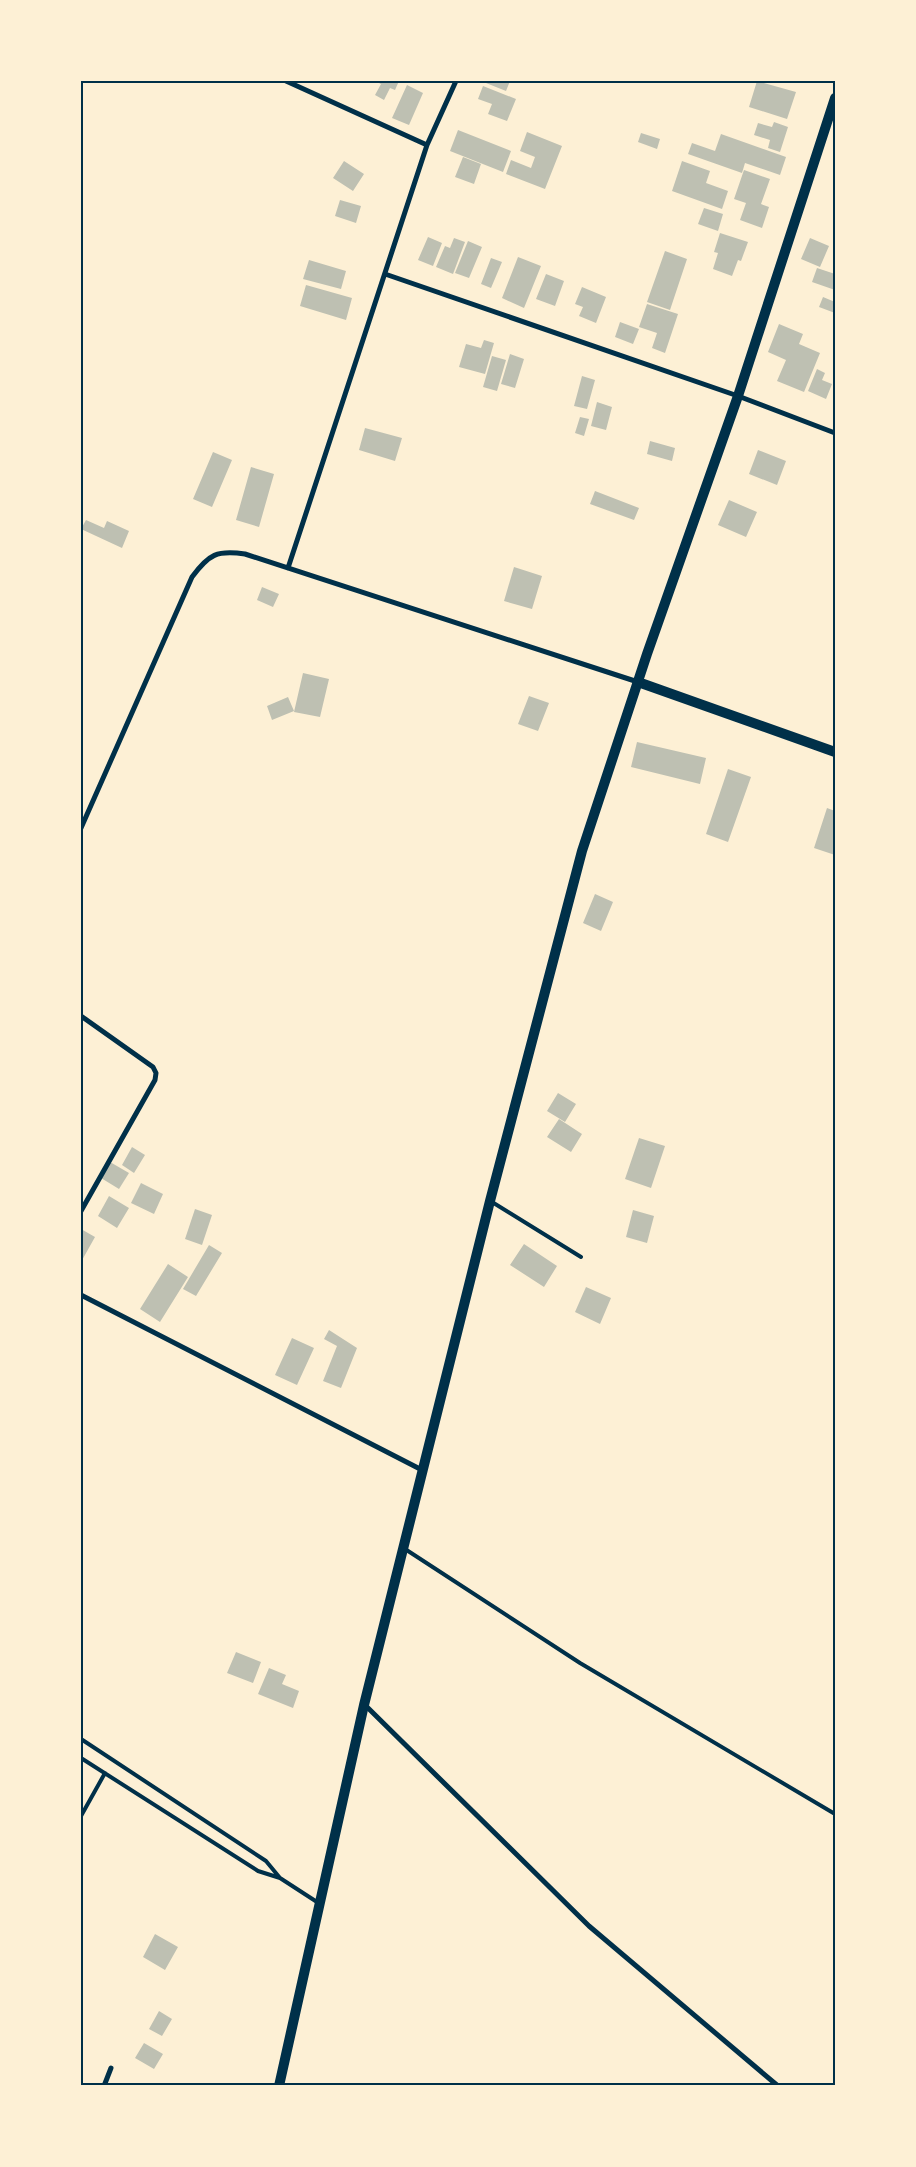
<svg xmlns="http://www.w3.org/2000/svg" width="916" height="2167" font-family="'Fira Sans',sans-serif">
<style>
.building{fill:#bec0b2}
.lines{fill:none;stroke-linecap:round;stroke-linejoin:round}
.service{stroke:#003049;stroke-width:4}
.minor{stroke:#003049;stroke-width:5}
.secondary{stroke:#003049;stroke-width:10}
.neatline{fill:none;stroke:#003049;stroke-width:2}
</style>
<rect width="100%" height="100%" fill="#fdf0d5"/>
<!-- building -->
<path class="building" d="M 375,81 L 399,81 L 395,90 L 390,88 L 384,100 L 375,95 L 381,84 Z
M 486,81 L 510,81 L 506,91 L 486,83 Z
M 757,81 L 796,92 L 787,119 L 749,107 Z
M 407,85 L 423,93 L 409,125 L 392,118 Z
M 483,86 L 516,99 L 507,121 L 488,114 L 492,104 L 478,99 Z
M 774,122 L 788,127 L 780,152 L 768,148 L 770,140 L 754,135 L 758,123 L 772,127 Z
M 458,130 L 511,151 L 503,172 L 450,151 Z
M 527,132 L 562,146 L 545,189 L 506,174 L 511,160 L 531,168 L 535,157 L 520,151 Z
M 641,133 L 660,139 L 657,149 L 638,142 Z
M 721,134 L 786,157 L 780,175 L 745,163 L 742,173 L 688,154 L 692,143 L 715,151 Z
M 463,157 L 481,164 L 474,184 L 455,177 Z
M 344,161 L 364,174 L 353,191 L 333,178 Z
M 682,161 L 710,171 L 706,183 L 728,191 L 722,209 L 672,191 Z
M 744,170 L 770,179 L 761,204 L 769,207 L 762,228 L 740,220 L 746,203 L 734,199 Z
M 340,200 L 361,206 L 356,223 L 335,216 Z
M 704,208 L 723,214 L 718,231 L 698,224 Z
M 720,233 L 748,242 L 741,261 L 738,260 L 732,276 L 713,269 L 718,253 L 714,252 Z
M 428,237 L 442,243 L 433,266 L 418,260 Z
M 454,238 L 465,242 L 453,274 L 436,267 L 445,246 L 450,248 Z
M 810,238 L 829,246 L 820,267 L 801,259 Z
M 468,241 L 482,247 L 469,278 L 455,273 Z
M 665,251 L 687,259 L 670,310 L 647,302 Z
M 518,257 L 541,266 L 524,308 L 502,298 Z
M 491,258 L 502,262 L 491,288 L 481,284 Z
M 309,260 L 346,271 L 341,289 L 303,279 Z
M 817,268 L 835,274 L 835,290 L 812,282 Z
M 546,274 L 564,281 L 555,306 L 536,299 Z
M 306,285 L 352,298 L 346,320 L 300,306 Z
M 582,287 L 606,297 L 596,323 L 579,316 L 583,307 L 575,304 Z
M 823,297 L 835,302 L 835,313 L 819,307 Z
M 647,304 L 678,314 L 665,353 L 652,348 L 657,333 L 639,327 Z
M 620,322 L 639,329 L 633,344 L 615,337 Z
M 779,324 L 803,334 L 799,344 L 820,353 L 804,392 L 777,381 L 786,360 L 768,352 Z
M 484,340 L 494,343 L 485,374 L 459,367 L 466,344 L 481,348 Z
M 510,354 L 524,359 L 515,388 L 501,384 Z
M 492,356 L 506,360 L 497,391 L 483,387 Z
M 817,369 L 825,373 L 822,380 L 832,384 L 826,399 L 808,391 Z
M 582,376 L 595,380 L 587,409 L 574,406 Z
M 597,402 L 612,407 L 606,430 L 591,426 Z
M 580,417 L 589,419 L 584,436 L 575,433 Z
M 365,428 L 402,438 L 395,461 L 359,450 Z
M 650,441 L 675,448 L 672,461 L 647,454 Z
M 758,450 L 786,461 L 777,485 L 749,474 Z
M 213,452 L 232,460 L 212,507 L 193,499 Z
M 251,467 L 274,474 L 259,527 L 236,520 Z
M 595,491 L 639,508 L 634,520 L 590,504 Z
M 729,500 L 757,512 L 746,537 L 718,525 Z
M 86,520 L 104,528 L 107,521 L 129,531 L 122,548 L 81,529 Z
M 514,567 L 542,576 L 532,609 L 504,601 Z
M 262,587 L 279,594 L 273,607 L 257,600 Z
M 303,673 L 329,679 L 320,717 L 294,712 Z
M 529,696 L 549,703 L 538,731 L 518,724 Z
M 288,697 L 294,711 L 272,720 L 267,706 Z
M 637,742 L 706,758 L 700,784 L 631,767 Z
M 728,769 L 751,777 L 728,842 L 706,834 Z
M 827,808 L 835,811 L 835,855 L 814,848 Z
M 595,894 L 613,902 L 601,931 L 583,923 Z
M 558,1093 L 576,1104 L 565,1122 L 547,1111 Z
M 559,1119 L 582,1134 L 571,1152 L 547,1137 Z
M 639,1138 L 665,1146 L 651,1188 L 625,1179 Z
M 132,1147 L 145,1155 L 134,1173 L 122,1165 Z
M 110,1162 L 129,1173 L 119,1189 L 101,1178 Z
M 141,1183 L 163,1194 L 154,1214 L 131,1203 Z
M 109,1196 L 129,1208 L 117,1228 L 98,1216 Z
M 195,1209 L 212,1215 L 202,1245 L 185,1239 Z
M 633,1210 L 654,1216 L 647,1243 L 626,1237 Z
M 81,1229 L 95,1237 L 81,1262 Z
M 524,1244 L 557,1266 L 544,1287 L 510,1265 Z
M 209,1245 L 222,1253 L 196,1296 L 183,1289 Z
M 168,1264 L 188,1277 L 160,1322 L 140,1309 Z
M 586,1287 L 611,1298 L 600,1324 L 575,1312 Z
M 329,1330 L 357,1348 L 341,1388 L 323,1381 L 337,1346 L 324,1339 Z
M 292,1338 L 314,1348 L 297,1385 L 275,1375 Z
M 236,1652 L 261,1662 L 253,1683 L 227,1673 Z
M 269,1668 L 286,1675 L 282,1684 L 299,1691 L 293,1708 L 258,1694 Z
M 155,1934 L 178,1947 L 165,1970 L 143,1957 Z
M 159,2011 L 172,2019 L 162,2036 L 149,2029 Z
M 144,2043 L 163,2054 L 154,2069 L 135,2058 Z"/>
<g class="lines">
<!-- service -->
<path class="service" d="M 492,1202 L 581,1257
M 405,1549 L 580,1663 L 835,1814
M 81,1739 L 266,1861 L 280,1878
M 81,1758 L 258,1871 L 280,1878 L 317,1902
M 81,1816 L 105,1773"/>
<!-- minor -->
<path class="minor" d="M 286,81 L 427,145
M 385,274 L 738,396 L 835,433
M 288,568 L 427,145 L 456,81
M 81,828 L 192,577 C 209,554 217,550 245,554 L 638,682
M 81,1016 L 153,1067 L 156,1073 L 155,1080 L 81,1211
M 81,1295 L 422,1470
M 365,1705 L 589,1926 L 778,2086
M 104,2086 L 111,2068"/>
<!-- secondary -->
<path class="secondary" d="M 638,682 L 835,752
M 279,2086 L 364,1705 L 490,1201 L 582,851 L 647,654 L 738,396 L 835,98"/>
</g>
<!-- border -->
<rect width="916" height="2167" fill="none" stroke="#fdf0d5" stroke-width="165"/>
<rect x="82" y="82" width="752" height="2002" class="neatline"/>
</svg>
